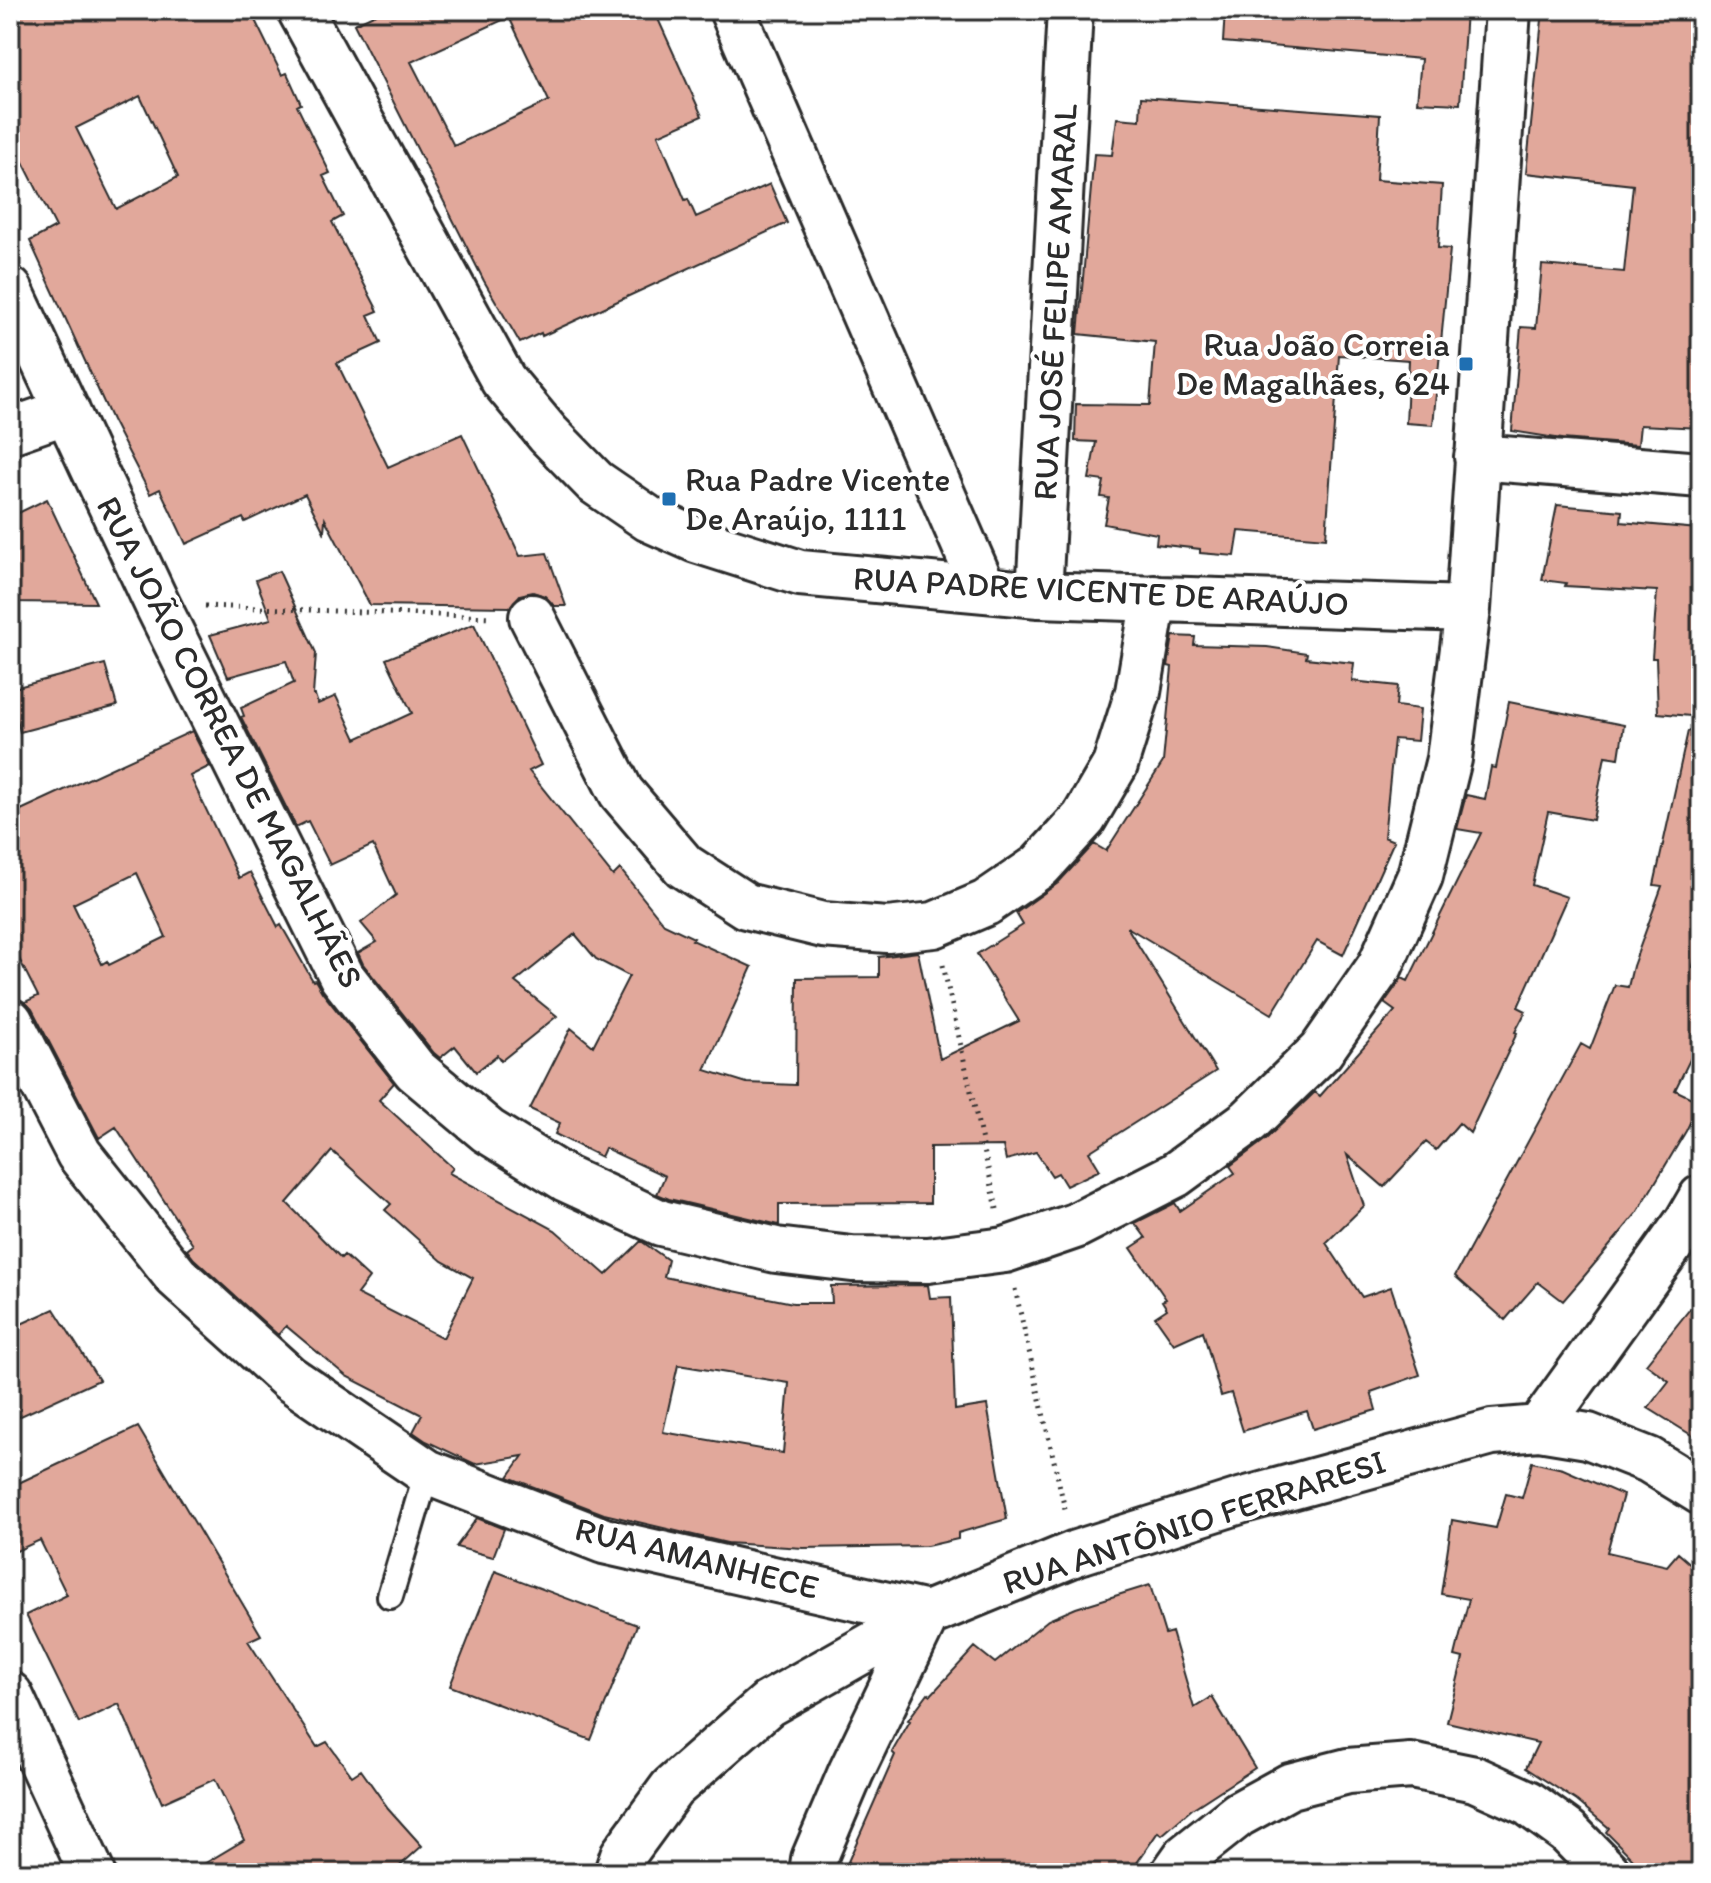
<svg xmlns="http://www.w3.org/2000/svg" width="1711" height="1883" font-family="Itim,sans-serif">
<style>
.building{fill:#e1a89b;stroke:#2b2b2b;stroke-width:2;fill-rule:evenodd}
.lines{fill:none;stroke-linecap:round;stroke-linejoin:round}
.lane-casing{stroke:#2b2b2b;stroke-width:30}
.street-casing{stroke:#2b2b2b;stroke-width:50}
.secondary-casing{stroke:#2b2b2b;stroke-width:50}
.path{stroke:#2b2b2b;stroke-width:5;stroke-dasharray:2 6;stroke-linecap:butt}
.lane{stroke:#fff;stroke-width:24}
.street{stroke:#fff;stroke-width:44}
.secondary{stroke:#fff;stroke-width:44}
.poi-dot{fill:#1f6fb2;stroke:#fff;stroke-width:3}
.labels{text-anchor:middle;dominant-baseline:central;stroke-width:8;stroke-linejoin:round;paint-order:stroke}
.street-label{font-size:34px;fill:#2b2b2b;stroke:#fff}
.poi-label{font-size:34px;fill:#2b2b2b;stroke:#fff;text-anchor:end}
</style>
<rect width="100%" height="100%" fill="#fff"/>
<filter id="ink" filterUnits="userSpaceOnUse"><feTurbulence type="fractalNoise" baseFrequency=".0125" numOctaves="2"/><feDisplacementMap in="SourceGraphic" scale="16" xChannelSelector="R" yChannelSelector="G"/><feConvolveMatrix kernelMatrix="1 2 1 2 8 2 1 2 1" color-interpolation-filters="sRGB"/></filter>
<g filter="url(#ink)">
<!-- building -->
<path class="building" d="M 10,10 L 250,10 L 282,75 L 287,73 L 301,104 L 297,106 L 330,173 L 323,176 L 343,216 L 332,222 L 378,311 L 368,315 L 381,343 L 337,363 L 388,467 L 462,434 L 520,556 L 547,553 L 566,606 L 554,606 L 545,596 L 533,592 L 520,595 L 510,607 L 370,605 L 325,519 L 324,532 L 305,494 L 245,522 L 243,518 L 186,544 L 160,489 L 150,494 L 112,420 L 30,241 L 56,227 L 20,156 L 10,161 ZM 140,96 L 178,177 L 116,209 L 76,128 Z
M 384,10 L 654,10 L 702,116 L 658,135 L 685,200 L 688,199 L 696,217 L 770,184 L 787,223 L 542,336 L 541,333 L 520,343 L 484,281 L 354,24 ZM 509,17 L 549,101 L 454,146 L 411,62 Z
M 1225,10 L 1466,10 L 1460,104 L 1417,102 L 1421,59 L 1223,42 Z
M 1543,10 L 1700,10 L 1701,428 L 1640,425 L 1638,445 L 1562,439 L 1512,431 L 1521,327 L 1536,328 L 1542,265 L 1624,272 L 1633,185 L 1526,173 Z
M 1141,97 L 1380,115 L 1376,180 L 1442,185 L 1438,248 L 1450,249 L 1433,425 L 1406,423 L 1409,360 L 1339,355 L 1326,538 L 1239,531 L 1235,556 L 1200,553 L 1200,549 L 1156,544 L 1157,534 L 1104,524 L 1109,498 L 1101,497 L 1104,481 L 1089,479 L 1096,442 L 1075,441 L 1076,404 L 1150,405 L 1155,342 L 1078,334 L 1094,154 L 1112,155 L 1117,118 L 1140,120 Z
M 47,499 L 96,603 L 10,602 L 10,517 Z
M 1557,505 L 1622,511 L 1621,522 L 1698,529 L 1693,592 L 1696,591 L 1696,611 L 1701,611 L 1701,717 L 1658,713 L 1656,658 L 1652,658 L 1657,591 L 1565,586 L 1566,583 L 1542,580 Z
M 279,571 L 316,653 L 313,695 L 315,695 L 318,704 L 336,696 L 356,739 L 412,713 L 386,659 L 474,624 L 541,765 L 529,771 L 613,876 L 620,869 L 664,924 L 694,938 L 692,940 L 752,967 L 705,1070 L 747,1083 L 796,1085 L 797,978 L 879,977 L 879,957 L 918,952 L 940,1059 L 1019,1021 L 977,954 L 1023,925 L 1016,913 L 1058,883 L 1094,844 L 1106,851 L 1163,762 L 1172,667 L 1168,666 L 1173,636 L 1195,637 L 1194,645 L 1267,647 L 1307,653 L 1306,658 L 1354,663 L 1352,681 L 1398,686 L 1396,706 L 1420,709 L 1417,741 L 1394,739 L 1384,837 L 1394,841 L 1343,955 L 1317,941 L 1272,1014 L 1127,927 L 1216,1071 L 1089,1152 L 1100,1170 L 1066,1186 L 1058,1173 L 1052,1176 L 1036,1152 L 1006,1160 L 1003,1146 L 930,1147 L 930,1203 L 779,1204 L 779,1225 L 669,1199 L 657,1194 L 665,1176 L 605,1148 L 601,1157 L 555,1134 L 560,1123 L 530,1109 L 571,1028 L 593,1046 L 629,976 L 596,959 L 575,934 L 515,982 L 557,1016 L 501,1061 L 497,1055 L 476,1072 L 455,1046 L 440,1058 L 434,1053 L 363,964 L 358,953 L 377,942 L 361,923 L 396,895 L 373,845 L 330,865 L 308,821 L 296,827 L 241,717 L 244,716 L 241,708 L 294,683 L 286,661 L 228,677 L 210,635 L 271,619 L 256,580 Z
M 105,664 L 117,706 L 20,732 L 10,689 Z
M 1509,702 L 1624,725 L 1619,758 L 1605,756 L 1593,820 L 1548,812 L 1532,885 L 1567,897 L 1518,1007 L 1526,1011 L 1515,1032 L 1517,1033 L 1470,1133 L 1459,1123 L 1436,1150 L 1426,1142 L 1384,1187 L 1347,1155 L 1364,1206 L 1326,1243 L 1362,1297 L 1391,1287 L 1420,1375 L 1371,1392 L 1376,1410 L 1313,1429 L 1307,1411 L 1243,1431 L 1231,1393 L 1221,1396 L 1203,1331 L 1174,1344 L 1155,1317 L 1167,1309 L 1162,1301 L 1166,1299 L 1131,1248 L 1146,1238 L 1135,1223 L 1175,1203 L 1180,1211 L 1235,1173 L 1230,1166 L 1266,1139 L 1315,1092 L 1320,1096 L 1395,1011 L 1384,1003 L 1402,978 L 1408,981 L 1481,833 L 1457,829 L 1466,795 L 1485,799 L 1491,767 L 1496,768 Z
M 192,731 L 210,766 L 190,776 L 239,878 L 250,872 L 278,927 L 281,925 L 313,981 L 315,980 L 322,992 L 394,1083 L 379,1100 L 453,1168 L 449,1173 L 555,1230 L 606,1275 L 641,1241 L 668,1260 L 664,1277 L 793,1303 L 832,1303 L 831,1286 L 928,1285 L 930,1298 L 951,1297 L 955,1410 L 987,1405 L 1007,1519 L 958,1533 L 958,1539 L 927,1546 L 803,1548 L 727,1543 L 604,1514 L 508,1477 L 523,1456 L 475,1464 L 426,1441 L 413,1432 L 422,1415 L 346,1376 L 286,1326 L 278,1335 L 194,1259 L 187,1250 L 193,1245 L 116,1127 L 99,1138 L 32,1009 L 25,1002 L 38,996 L 10,941 L 10,815 ZM 137,873 L 166,937 L 109,965 L 107,961 L 102,964 L 73,904 ZM 332,1151 L 391,1204 L 385,1210 L 442,1261 L 473,1278 L 443,1338 L 357,1294 L 369,1278 L 344,1255 L 341,1258 L 287,1203 ZM 678,1365 L 789,1383 L 783,1453 L 663,1432 Z
M 1688,731 L 1701,732 L 1701,925 L 1693,967 L 1701,970 L 1701,1037 L 1675,1090 L 1700,1102 L 1686,1131 L 1637,1213 L 1581,1280 L 1563,1301 L 1538,1282 L 1505,1320 L 1455,1276 L 1581,1044 L 1590,1049 L 1615,985 L 1628,987 L 1633,966 L 1662,886 L 1654,885 Z
M 1701,1295 L 1701,1441 L 1648,1408 L 1669,1381 L 1646,1364 Z
M 54,1309 L 99,1380 L 10,1421 L 10,1329 Z
M 138,1427 L 261,1635 L 248,1641 L 317,1747 L 327,1742 L 352,1776 L 361,1770 L 388,1808 L 422,1846 L 392,1873 L 189,1873 L 244,1840 L 215,1779 L 162,1803 L 119,1704 L 79,1723 L 26,1615 L 67,1595 L 40,1540 L 10,1554 L 10,1487 Z
M 1532,1462 L 1563,1469 L 1623,1495 L 1607,1552 L 1667,1566 L 1678,1553 L 1701,1573 L 1701,1873 L 1647,1873 L 1606,1832 L 1609,1828 L 1577,1801 L 1526,1768 L 1538,1743 L 1447,1722 L 1463,1658 L 1455,1656 L 1469,1599 L 1441,1594 L 1452,1520 L 1496,1528 L 1506,1494 L 1522,1498 Z
M 477,1518 L 504,1529 L 493,1557 L 456,1547 Z
M 495,1571 L 637,1625 L 591,1740 L 450,1686 Z
M 1150,1585 L 1165,1634 L 1172,1632 L 1194,1708 L 1212,1697 L 1255,1768 L 1192,1809 L 1162,1835 L 1158,1832 L 1130,1873 L 843,1873 L 895,1755 L 892,1752 L 910,1721 L 908,1720 L 928,1693 L 931,1695 L 975,1647 L 995,1663 L 1048,1620 L 1076,1608 Z"/>
<g class="lines">
<!-- lane casing -->
<g class="lane-casing">
<path id="lane" d="M 390,1596 L 427,1472"/>
</g>
<!-- street casing -->
<g class="street-casing">
<path id="street" d="M 300,10 L 503,380 L 548,434 L 595,482 L 649,519 L 696,540 L 800,573 L 1039,595 L 1468,609
M 732,10 L 984,590
M 10,290 L 157,604 L 342,977 L 415,1070 L 488,1131 L 566,1179 L 661,1223 L 776,1250 L 852,1259 L 928,1260 L 1005,1250 L 1075,1226 L 1175,1175 L 1249,1121 L 1321,1051 L 1380,966 L 1420,876 L 1449,759 L 1468,609 L 1508,10
M 10,431 L 67,411
M 1477,457 L 1701,475
M 1039,595 L 1070,10
M 532,617 L 621,792 L 684,866 L 746,906 L 823,925 L 887,930 L 934,925 L 986,903 L 1040,866 L 1084,818 L 1115,765 L 1138,692 L 1154,598
M 10,1021 L 79,1154 L 176,1276 L 289,1378 L 427,1472 L 604,1541 L 927,1614 L 851,1772 L 814,1859 L 812,1873
M 1539,1428 L 1687,1222 L 1701,1198
M 617,1873 L 623,1855 L 672,1788 L 768,1704 L 927,1614 L 1076,1553 L 1240,1501 L 1492,1432 L 1539,1428 L 1588,1436 L 1649,1460 L 1701,1492
M 1174,1873 L 1186,1856 L 1239,1814 L 1290,1786 L 1348,1771 L 1411,1766 L 1475,1779 L 1528,1803 L 1568,1832 L 1608,1873"/>
</g>
<!-- secondary casing -->
<g class="secondary-casing">
<path id="secondary" d="M 10,1695 L 92,1873"/>
</g>
<!-- path -->
<path class="path" d="M 205,606 L 491,617
M 943,965 L 997,1209
M 1015,1289 L 1066,1514"/>
<!-- lane -->
<use href="#lane" class="lane"/>
<!-- street -->
<use href="#street" class="street"/>
<!-- secondary -->
<use href="#secondary" class="secondary"/>
</g>
</g>
<!-- markers -->
<g class="poi-dot">
<rect x="1458" y="356" width="16" height="16" rx="4"/>
<rect x="661" y="491" width="16" height="16" rx="4"/>
</g>
<g class="labels">
<!-- street labels -->
<g class="street-label">
<text transform="translate(1055 302) rotate(-87)">RUA JOSÉ FELIPE AMARAL</text>
<text transform="translate(1101 591) rotate(3)">RUA PADRE VICENTE DE ARAÚJO</text>
<text transform="translate(230 742) rotate(63)">RUA JOÃO CORREA DE MAGALHÃES</text>
<text transform="translate(1194 1522) rotate(-18)">RUA ANTÔNIO FERRARESI</text>
<text transform="translate(697 1558) rotate(14)">RUA AMANHECE</text>
</g>
<!-- poi labels -->
<g class="poi-label">
<text x="1450" y="344">Rua João Correia<tspan x="1450" dy="39">De Magalhães, 624</tspan></text>
<text x="685" y="479" text-anchor="start">Rua Padre Vicente<tspan x="685" dy="39">De Araújo, 1111</tspan></text>
</g>
</g>
<!-- margin -->
<rect width="1711" height="1883" fill="none" stroke="#fff" stroke-width="40"/>
<rect x="20" y="20" width="1671" height="1843" fill="none" stroke="#2b2b2b" stroke-width="3" filter="url(#ink)"/>
</svg>
